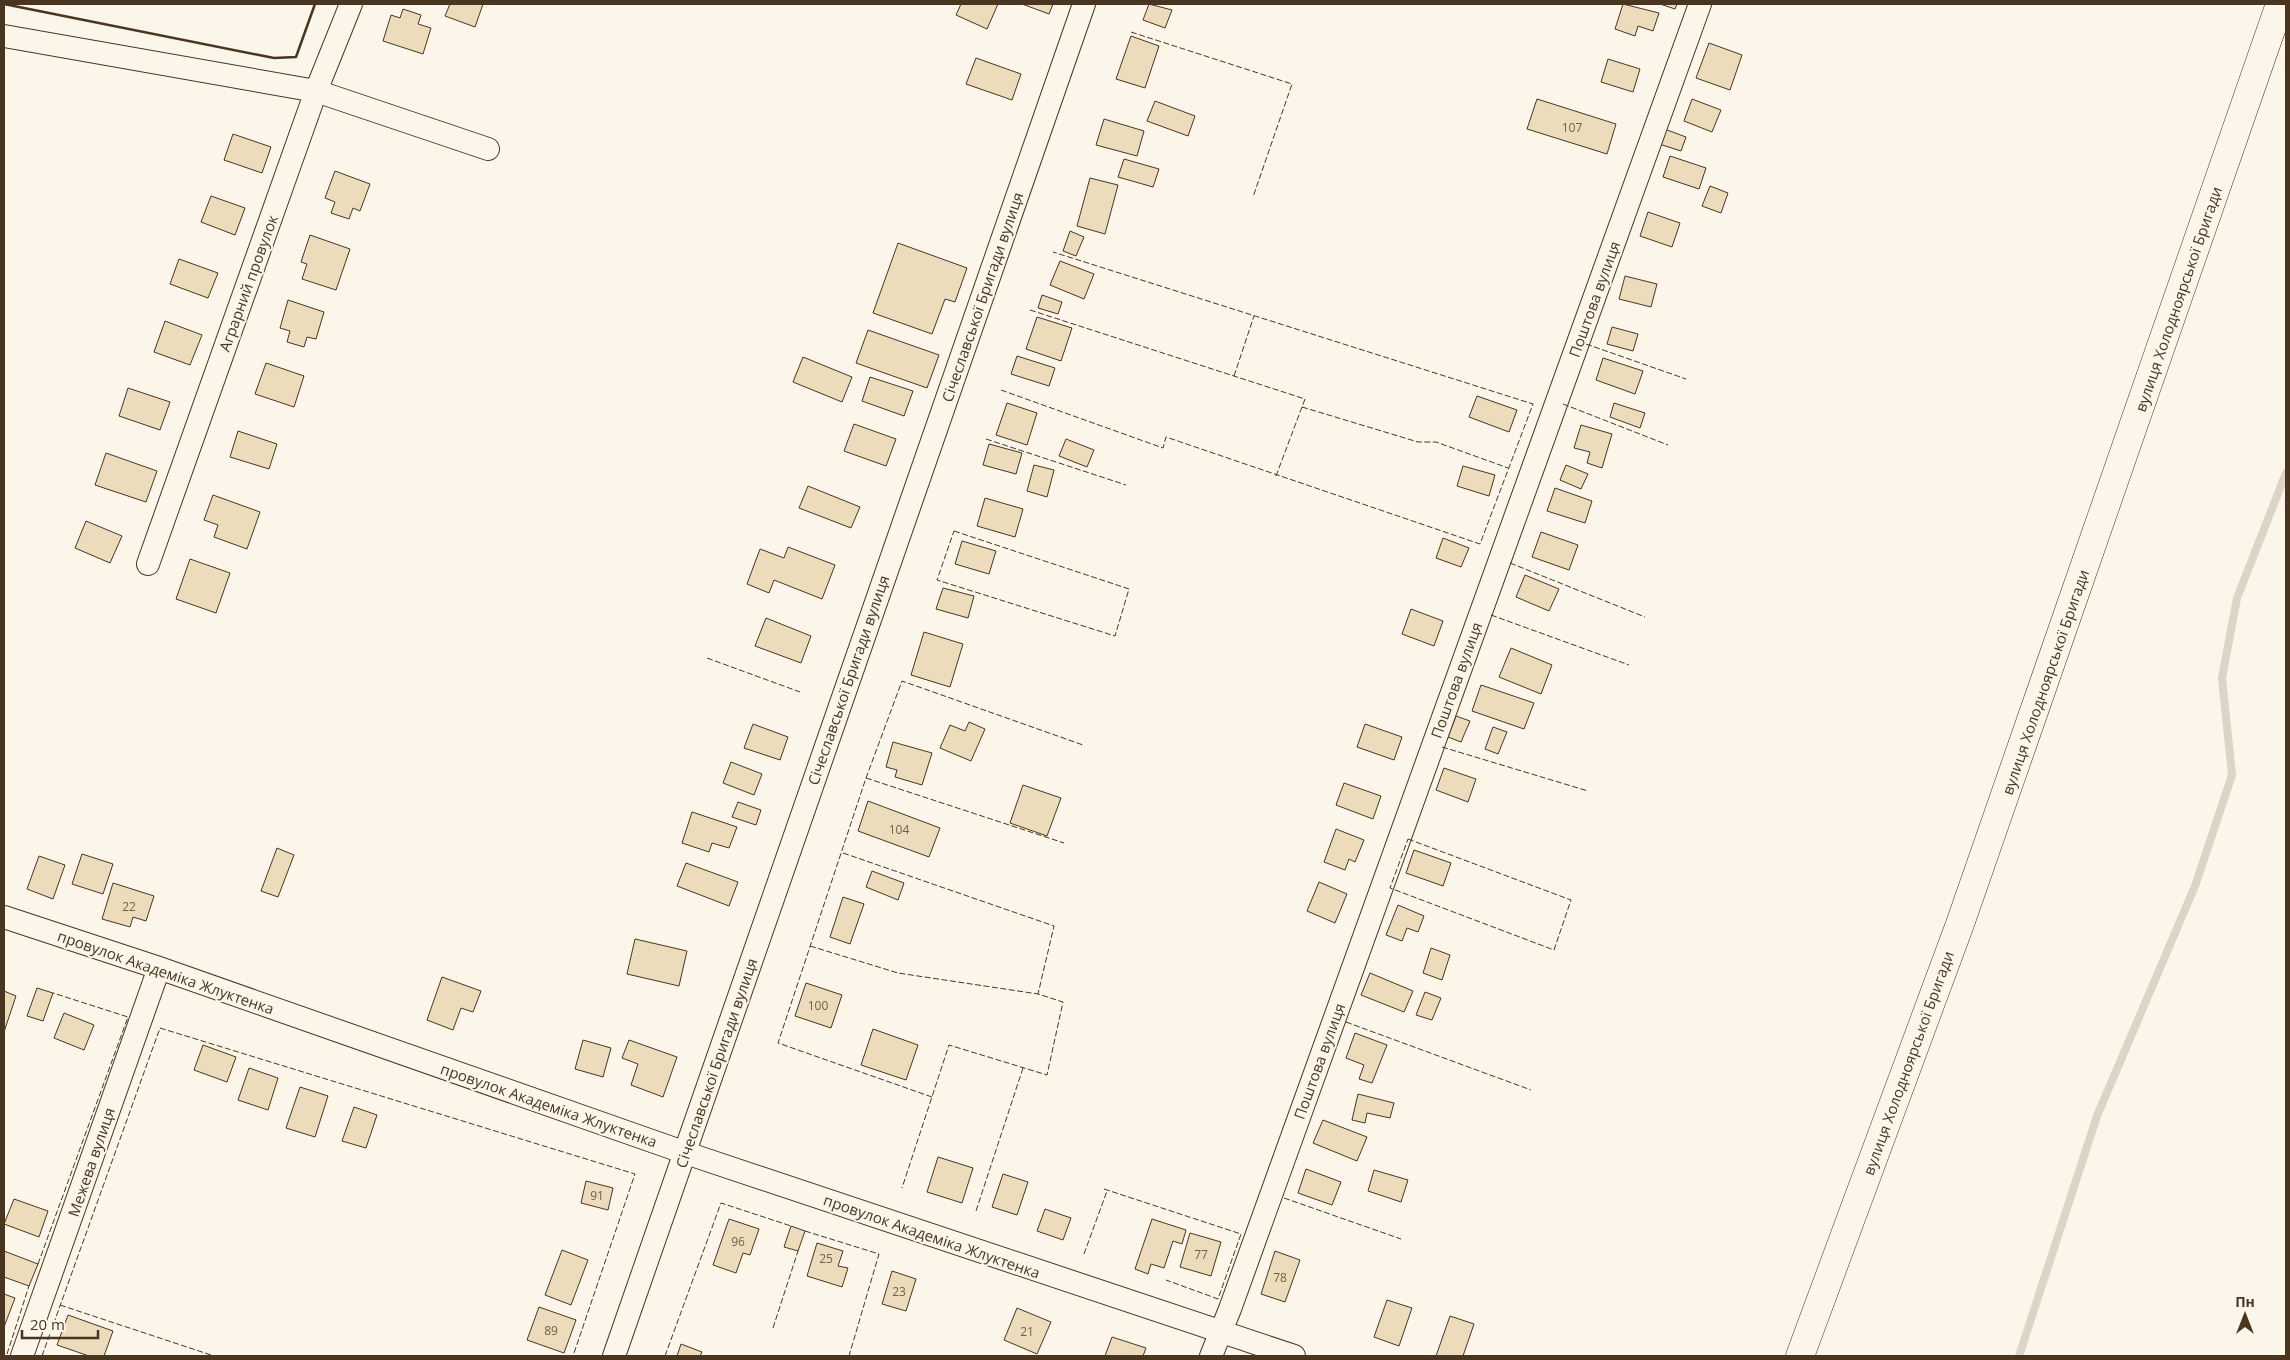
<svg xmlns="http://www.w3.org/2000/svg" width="2290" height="1360" font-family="'Open Sans',sans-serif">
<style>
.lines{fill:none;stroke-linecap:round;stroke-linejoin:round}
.stream{stroke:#dcd4c6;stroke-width:8}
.building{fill:#ecdcbc;stroke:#4a3520}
.minor-casing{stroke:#4a3520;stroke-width:24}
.tertiary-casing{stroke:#4a3520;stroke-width:29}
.minor{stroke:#fbf6e9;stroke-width:22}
.tertiary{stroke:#fbf6e9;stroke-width:28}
.fence{stroke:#4a3520;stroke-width:1;stroke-dasharray:6 2.5;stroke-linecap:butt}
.wall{stroke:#4a3520;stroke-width:2.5}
.labels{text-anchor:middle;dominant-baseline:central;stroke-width:4;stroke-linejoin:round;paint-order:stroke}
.number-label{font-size:12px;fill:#725f47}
.street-label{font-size:15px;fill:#4a3520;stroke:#fbf6e9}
</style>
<rect width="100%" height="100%" fill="#fbf6e9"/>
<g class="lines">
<!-- stream -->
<path class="stream" d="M 2019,1356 L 2097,1116 L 2195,886 L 2232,775 L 2222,678 L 2237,598 L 2286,473"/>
</g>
<!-- building -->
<path class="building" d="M 450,4 L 483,4 L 475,27 L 445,16 Z
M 961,4 L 998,4 L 987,29 L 956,15 Z
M 1022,4 L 1053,4 L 1049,14 Z
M 1149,4 L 1172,10 L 1165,28 L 1143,20 Z
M 1623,4 L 1659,13 L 1653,31 L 1638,26 L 1635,36 L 1615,29 Z
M 1660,4 L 1677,4 L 1675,9 Z
M 403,9 L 421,15 L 418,24 L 431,28 L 423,54 L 383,41 L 391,15 L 400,18 Z
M 1131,36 L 1159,46 L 1145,88 L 1116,79 Z
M 1709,43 L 1742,55 L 1730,90 L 1696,78 Z
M 976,58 L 1021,74 L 1012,100 L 966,84 Z
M 1608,59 L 1640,69 L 1633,92 L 1601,82 Z
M 1537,99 L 1616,124 L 1607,154 L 1527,129 Z
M 1692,99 L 1721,110 L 1712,132 L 1684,121 Z
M 1155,101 L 1195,116 L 1188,136 L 1147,121 Z
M 1104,119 L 1144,131 L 1137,156 L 1096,145 Z
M 1662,128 L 1686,137 L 1681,151 L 1656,143 Z
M 233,134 L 271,147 L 262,173 L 224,160 Z
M 1670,156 L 1706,168 L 1699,189 L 1663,177 Z
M 1124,159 L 1159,169 L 1153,187 L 1118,177 Z
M 335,171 L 370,184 L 360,211 L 353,208 L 349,219 L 331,213 L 335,202 L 325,198 Z
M 1090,178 L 1118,185 L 1105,234 L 1077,226 Z
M 1710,186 L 1728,193 L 1721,213 L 1702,206 Z
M 211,196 L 245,208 L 235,235 L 201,222 Z
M 1648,212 L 1680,223 L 1672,247 L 1640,236 Z
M 1070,231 L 1084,237 L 1076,256 L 1063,251 Z
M 310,235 L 350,249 L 336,290 L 302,279 L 307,264 L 301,262 Z
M 898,243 L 967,268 L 955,302 L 945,299 L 932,334 L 873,313 Z
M 179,259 L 218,273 L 208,298 L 170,284 Z
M 1060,261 L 1094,274 L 1084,299 L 1050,285 Z
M 1625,276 L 1657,284 L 1651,307 L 1619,299 Z
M 1042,295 L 1062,302 L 1058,314 L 1038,308 Z
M 288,300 L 324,312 L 316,339 L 307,337 L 304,347 L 287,342 L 290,331 L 280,328 Z
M 1037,317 L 1072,328 L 1061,361 L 1026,349 Z
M 165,321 L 202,335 L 190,365 L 154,352 Z
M 1612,327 L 1638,334 L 1633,351 L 1607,344 Z
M 868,330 L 939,355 L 927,388 L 856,363 Z
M 1017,356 L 1055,368 L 1049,386 L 1011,374 Z
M 803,357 L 852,377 L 842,402 L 793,382 Z
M 1603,358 L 1643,371 L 1635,394 L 1596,380 Z
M 266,363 L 304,376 L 294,407 L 255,394 Z
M 870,377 L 913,391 L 904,416 L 862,401 Z
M 128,388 L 170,402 L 160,430 L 119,416 Z
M 1477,396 L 1517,410 L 1509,432 L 1469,417 Z
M 1007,403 L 1037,413 L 1027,445 L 996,435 Z
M 1614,403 L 1645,413 L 1640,428 L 1610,417 Z
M 854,424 L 896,439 L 886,466 L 844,451 Z
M 1581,425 L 1612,434 L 1602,468 L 1587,463 L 1590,452 L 1574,448 Z
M 238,431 L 277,444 L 269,469 L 230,457 Z
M 1066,439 L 1094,450 L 1087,467 L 1059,456 Z
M 989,444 L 1022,453 L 1016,474 L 983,465 Z
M 106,453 L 157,471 L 146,502 L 95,485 Z
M 1034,465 L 1054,470 L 1047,497 L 1027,491 Z
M 1566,465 L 1588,474 L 1581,489 L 1560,480 Z
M 1463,466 L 1495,475 L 1489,496 L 1457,486 Z
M 808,486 L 860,507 L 851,528 L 799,508 Z
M 1555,488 L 1592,501 L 1585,523 L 1547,511 Z
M 213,495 L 260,512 L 247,549 L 214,537 L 218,525 L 204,520 Z
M 985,498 L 1023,509 L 1015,537 L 977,526 Z
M 86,521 L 122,536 L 110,563 L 75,548 Z
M 1541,532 L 1578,545 L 1569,570 L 1532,557 Z
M 1443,538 L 1469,548 L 1461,567 L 1436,558 Z
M 962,541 L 996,551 L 989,574 L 955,564 Z
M 788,547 L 835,565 L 822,599 L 774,580 L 769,593 L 747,584 L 760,549 L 784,558 Z
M 190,559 L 230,573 L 216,613 L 176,599 Z
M 1525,575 L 1559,589 L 1549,611 L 1516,597 Z
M 943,588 L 974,596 L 968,618 L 936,609 Z
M 1411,609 L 1443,621 L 1434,646 L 1402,634 Z
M 766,618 L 811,636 L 801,663 L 755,646 Z
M 924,632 L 963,644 L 950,687 L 911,675 Z
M 1511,648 L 1552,665 L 1541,694 L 1499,677 Z
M 1481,685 L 1534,703 L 1524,729 L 1472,711 Z
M 1456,716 L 1470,721 L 1461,742 L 1448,737 Z
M 969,722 L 985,729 L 971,761 L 940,748 L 950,725 L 965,731 Z
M 753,724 L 788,737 L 780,760 L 744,748 Z
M 1365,724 L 1402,737 L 1394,760 L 1357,747 Z
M 1493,727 L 1507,732 L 1498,754 L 1485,749 Z
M 893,742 L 932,753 L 922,785 L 895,777 L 897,770 L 886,767 Z
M 731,762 L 762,774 L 754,795 L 723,783 Z
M 1444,768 L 1476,779 L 1468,802 L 1436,790 Z
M 1344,783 L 1381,796 L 1373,819 L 1336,805 Z
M 1023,785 L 1061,798 L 1047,836 L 1010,823 Z
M 868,801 L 940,828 L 929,857 L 858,831 Z
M 738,802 L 761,810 L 756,825 L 732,817 Z
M 692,812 L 737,827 L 729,848 L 712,843 L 709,852 L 682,843 Z
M 1336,829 L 1364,840 L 1355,862 L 1349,859 L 1345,870 L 1324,862 Z
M 277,848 L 294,855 L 278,897 L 261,891 Z
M 1414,850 L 1451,863 L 1443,886 L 1406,873 Z
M 82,854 L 113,864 L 103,894 L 72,884 Z
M 39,856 L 65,865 L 53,899 L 27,889 Z
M 686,863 L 738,882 L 729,906 L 677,886 Z
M 872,871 L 904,883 L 898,900 L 866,887 Z
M 1319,882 L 1347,894 L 1335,923 L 1307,911 Z
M 113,883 L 154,896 L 146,921 L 133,917 L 130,927 L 102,919 Z
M 843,897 L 864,904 L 850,944 L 830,937 Z
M 1398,905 L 1424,916 L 1418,932 L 1407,928 L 1402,941 L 1386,935 Z
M 635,939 L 687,951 L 679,986 L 627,974 Z
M 1431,948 L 1450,955 L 1442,980 L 1423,973 Z
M 1370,973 L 1413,991 L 1404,1012 L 1361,995 Z
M 442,977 L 481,991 L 473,1012 L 461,1008 L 453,1030 L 427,1020 Z
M 806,983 L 842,995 L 831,1028 L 795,1016 Z
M 37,988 L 53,993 L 43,1021 L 27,1016 Z
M 4,991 L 16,996 L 4,1032 Z
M 1425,992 L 1441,998 L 1432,1020 L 1416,1015 Z
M 64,1013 L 94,1025 L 84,1050 L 54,1038 Z
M 873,1029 L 918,1045 L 906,1080 L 861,1065 Z
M 1355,1033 L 1387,1045 L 1372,1083 L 1359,1079 L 1364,1065 L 1346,1058 Z
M 583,1040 L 611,1048 L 603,1077 L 575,1069 Z
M 629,1040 L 677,1057 L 663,1097 L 631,1085 L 638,1064 L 622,1058 Z
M 203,1045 L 236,1057 L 227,1082 L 194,1070 Z
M 249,1068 L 278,1078 L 268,1110 L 238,1100 Z
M 300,1087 L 328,1096 L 315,1137 L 286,1128 Z
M 1358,1094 L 1394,1103 L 1390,1118 L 1367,1113 L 1365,1123 L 1352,1120 Z
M 354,1107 L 377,1115 L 366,1148 L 342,1141 Z
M 1323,1120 L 1367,1137 L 1357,1161 L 1313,1143 Z
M 938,1157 L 973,1168 L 962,1203 L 927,1192 Z
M 1306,1169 L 1341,1182 L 1332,1205 L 1298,1193 Z
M 1374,1170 L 1408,1180 L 1401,1202 L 1368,1191 Z
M 1003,1174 L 1028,1182 L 1017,1215 L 992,1207 Z
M 586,1181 L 613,1188 L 608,1210 L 581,1203 Z
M 14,1199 L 48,1211 L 39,1237 L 4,1224 Z
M 1045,1209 L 1071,1218 L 1063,1240 L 1037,1231 Z
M 729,1219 L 759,1229 L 750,1255 L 743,1253 L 736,1273 L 713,1265 Z
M 1152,1219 L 1186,1230 L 1182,1244 L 1173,1241 L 1164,1268 L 1151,1264 L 1148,1274 L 1135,1269 Z
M 791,1226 L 805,1231 L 798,1251 L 784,1247 Z
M 1190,1233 L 1221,1242 L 1211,1276 L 1180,1267 Z
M 817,1243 L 843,1251 L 838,1266 L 848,1268 L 842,1287 L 807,1276 Z
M 562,1250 L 588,1260 L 571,1305 L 545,1295 Z
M 4,1251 L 38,1264 L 29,1286 L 4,1277 Z
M 1275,1251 L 1300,1260 L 1285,1302 L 1261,1294 Z
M 892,1271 L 916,1279 L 906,1311 L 882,1304 Z
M 4,1294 L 15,1298 L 4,1327 Z
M 1387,1300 L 1412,1308 L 1399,1346 L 1374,1337 Z
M 539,1307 L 576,1320 L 564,1353 L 527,1340 Z
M 1017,1308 L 1051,1322 L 1037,1354 L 1004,1340 Z
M 68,1315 L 113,1331 L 104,1356 L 89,1356 L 57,1345 Z
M 1450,1316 L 1474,1324 L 1463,1356 L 1436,1356 Z
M 1112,1337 L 1146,1348 L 1143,1356 L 1105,1356 Z
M 681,1344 L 702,1352 L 700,1356 L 677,1356 Z"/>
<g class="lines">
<!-- minor casing -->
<g class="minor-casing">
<path id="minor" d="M 4,36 L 316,91 L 488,149
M 148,564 L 316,91 L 351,4
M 4,917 L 159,968 L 686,1153 L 1294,1356
M 22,1356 L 159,968
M 614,1356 L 1084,4
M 1211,1356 L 1230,1309 L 1700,4"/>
</g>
<!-- tertiary casing -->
<g class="tertiary-casing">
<path id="tertiary" d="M 1800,1356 L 1960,924 L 2280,4"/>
</g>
<!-- minor -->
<use href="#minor" class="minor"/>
<!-- tertiary -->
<use href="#tertiary" class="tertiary"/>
<!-- fence -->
<path class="fence" d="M 1131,32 L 1292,84 L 1253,197
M 1030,310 L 1305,399 L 1276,476
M 1586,344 L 1686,379
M 1234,376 L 1254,316
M 1001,390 L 1163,448 L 1166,437 L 1480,544 L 1533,404 L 1053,252
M 1563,404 L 1668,445
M 1302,407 L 1418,442 L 1436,442 L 1508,468
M 986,439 L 1126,485
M 954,531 L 1129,589 L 1115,636 L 937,580 Z
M 1510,563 L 1645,617
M 1491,615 L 1629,665
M 707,658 L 800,692
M 1442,747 L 1588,791
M 866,778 L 1064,843
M 1408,839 L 1571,900 L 1554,950 L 1390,888 Z
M 843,853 L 1054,926 L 1038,994
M 810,946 L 898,973 L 1038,994 L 1063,1002 L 1047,1075 L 949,1045 L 902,1188
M 1346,1022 L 1531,1090
M 932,1097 L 778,1043 L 866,778 L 902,681 L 1083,745
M 1104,1189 L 1241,1234 L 1218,1299 L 1166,1280
M 1284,1198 L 1401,1239
M 976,1211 L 1023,1068
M 805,1231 L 879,1254 L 849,1356
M 1084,1254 L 1107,1191
M 38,1264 L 128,1017 L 53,993
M 60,1305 L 211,1355
M 773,1328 L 798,1251
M 7,1354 L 29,1286
M 42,1356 L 160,1028 L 635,1174 L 573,1356
M 665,1356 L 721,1203 L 791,1226"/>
<!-- wall -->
<path class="wall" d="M 4,4 L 274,58 L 296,57 L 315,4"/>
</g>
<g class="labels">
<!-- number labels -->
<g class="number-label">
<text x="1572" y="127">107</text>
<text x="899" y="829">104</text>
<text x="129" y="906">22</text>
<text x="818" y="1005">100</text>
<text x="597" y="1195">91</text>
<text x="738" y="1241">96</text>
<text x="1201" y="1254">77</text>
<text x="826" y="1258">25</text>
<text x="1280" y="1277">78</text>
<text x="899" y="1291">23</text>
<text x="551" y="1330">89</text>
<text x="1027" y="1331">21</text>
</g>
<!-- street labels -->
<g class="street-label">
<text transform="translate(248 283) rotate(-70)">Аграрний провулок</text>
<text transform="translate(982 297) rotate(-71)">Січеславської Бригади вулиця</text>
<text transform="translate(1594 299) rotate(-70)">Поштова вулиця</text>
<text transform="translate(2178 299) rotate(-71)">вулиця Холодноярської Бригади</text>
<text transform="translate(848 680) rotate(-71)">Січеславської Бригади вулиця</text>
<text transform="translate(1456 680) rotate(-70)">Поштова вулиця</text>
<text transform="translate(2045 682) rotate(-71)">вулиця Холодноярської Бригади</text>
<text transform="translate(166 972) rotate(19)">провулок Академіка Жлуктенка</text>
<text transform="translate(1319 1061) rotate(-70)">Поштова вулиця</text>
<text transform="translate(716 1063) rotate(-71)">Січеславської Бригади вулиця</text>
<text transform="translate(1908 1063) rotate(-70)">вулиця Холодноярської Бригади</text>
<text transform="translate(549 1105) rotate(19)">провулок Академіка Жлуктенка</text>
<text transform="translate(91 1162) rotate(-71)">Межева вулиця</text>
<text transform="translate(932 1236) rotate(19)">провулок Академіка Жлуктенка</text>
</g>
</g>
<!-- border -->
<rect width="2290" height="1360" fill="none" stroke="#4a3520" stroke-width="10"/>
<!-- north arrow -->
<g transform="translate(2245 1315)" stroke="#fbf6e9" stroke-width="4" paint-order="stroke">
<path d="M0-4L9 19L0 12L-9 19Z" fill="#4a3520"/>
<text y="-8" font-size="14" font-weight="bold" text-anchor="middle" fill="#4a3520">Пн</text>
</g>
<!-- scale -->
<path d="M22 1330v8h76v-8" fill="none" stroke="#4a3520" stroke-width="2.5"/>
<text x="30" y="1330" font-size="15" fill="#4a3520" stroke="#fbf6e9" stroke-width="4" paint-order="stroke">20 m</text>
</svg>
